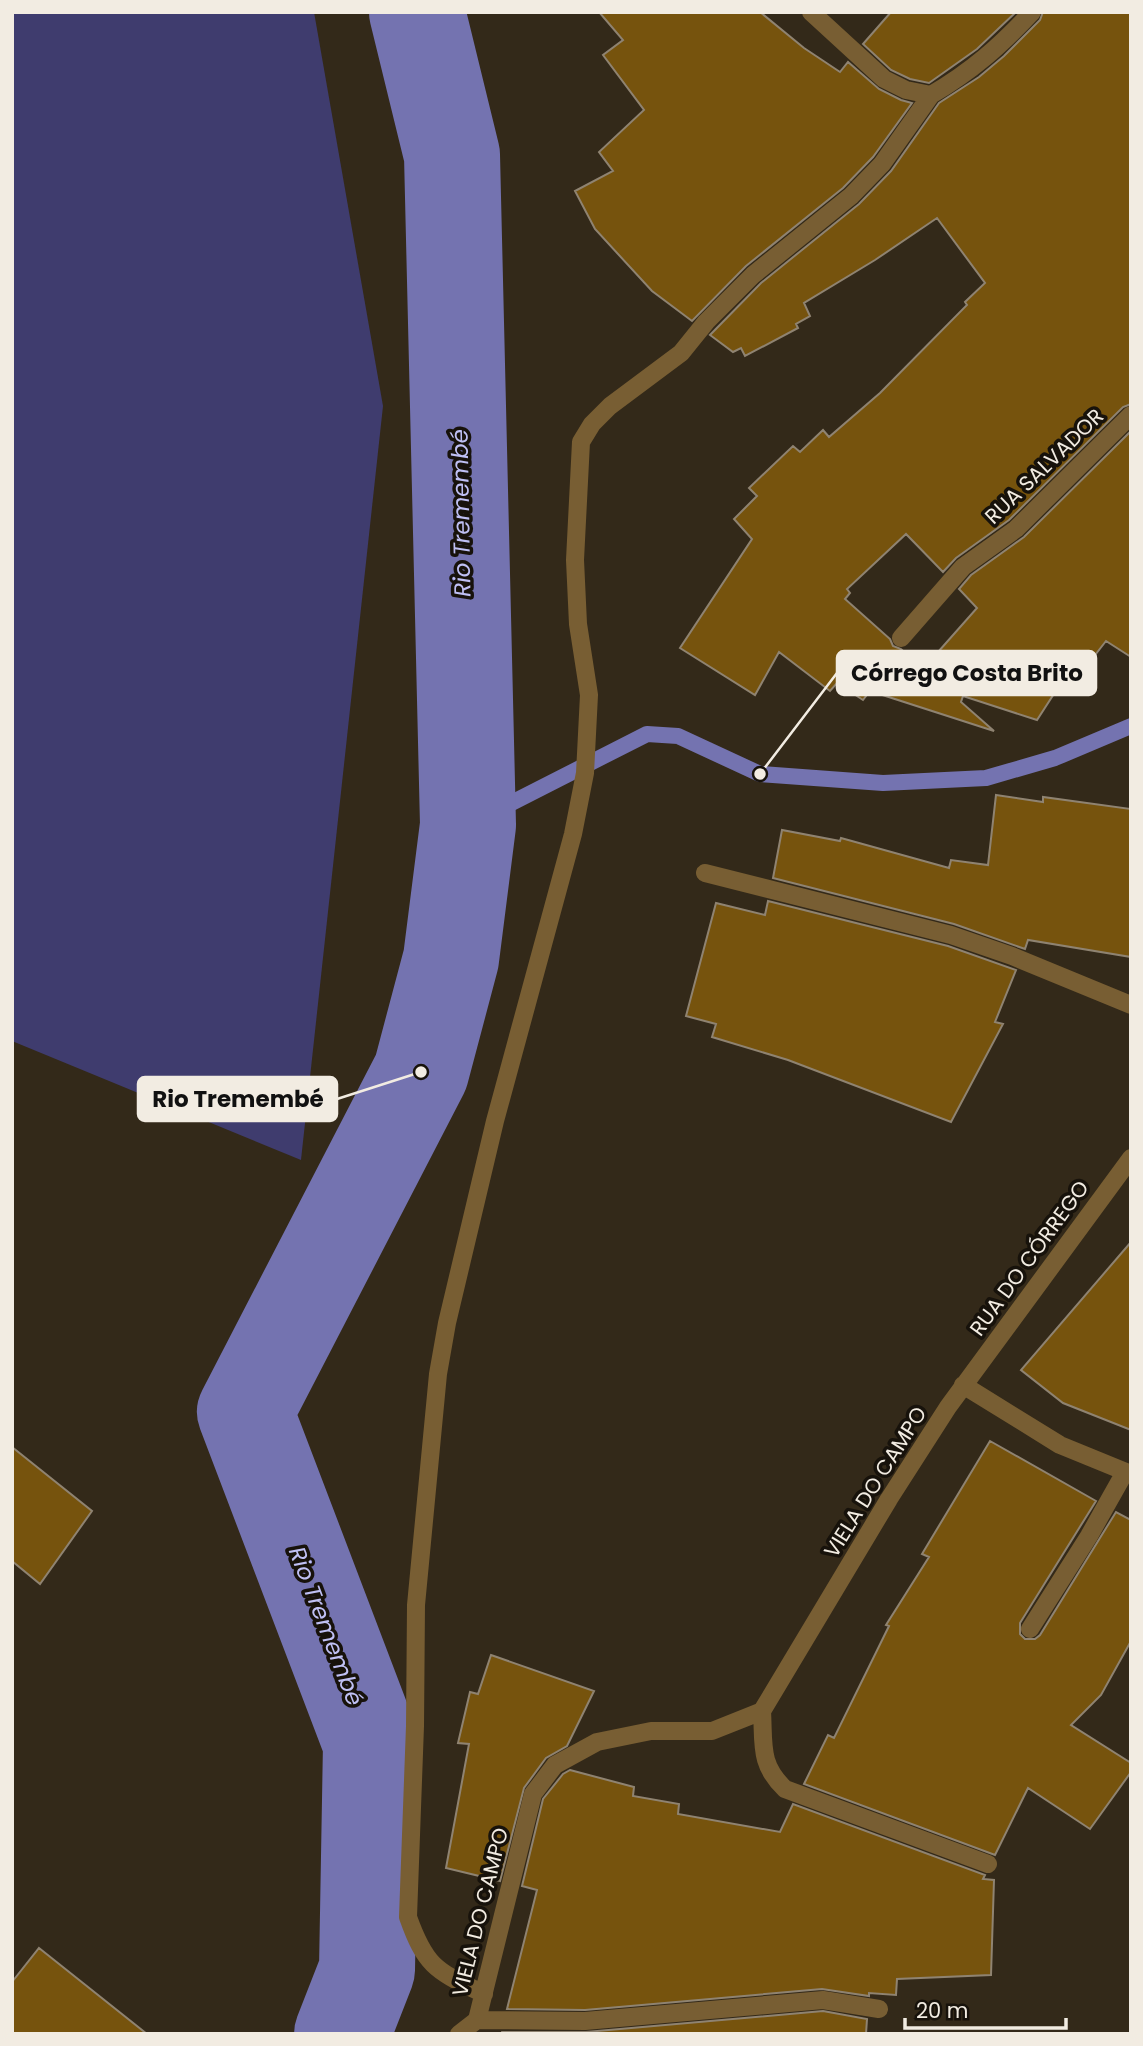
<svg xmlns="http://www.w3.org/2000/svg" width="1143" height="2046" font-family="Poppins,sans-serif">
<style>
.green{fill:#3f3c6e}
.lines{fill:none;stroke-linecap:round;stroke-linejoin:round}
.stream{stroke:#7473b0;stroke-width:16}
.river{stroke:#7473b0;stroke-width:96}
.building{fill:#76530d;stroke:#8f8371;stroke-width:2}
.minor{stroke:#785e33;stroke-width:18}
.labels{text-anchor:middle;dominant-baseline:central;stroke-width:7;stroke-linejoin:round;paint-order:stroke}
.street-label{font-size:21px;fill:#f2ece2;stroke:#17120b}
.water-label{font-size:23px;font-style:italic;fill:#bfc0f4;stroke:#17120b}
.leader{fill:none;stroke:#f2ece2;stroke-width:2.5}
.callout-dot{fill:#f2ece2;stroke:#17120b;stroke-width:2.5}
.callout{fill:#f2ece2;stroke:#f2ece2;stroke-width:2.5}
.callout-label{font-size:23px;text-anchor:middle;font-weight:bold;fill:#111}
</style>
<rect width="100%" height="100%" fill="#332919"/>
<!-- green -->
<path class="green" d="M 12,12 L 314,12 L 383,406 L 301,1160 L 12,1041 Z"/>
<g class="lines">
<!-- stream -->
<path class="stream" d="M 468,825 L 647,734 L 678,736 L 760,774 L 883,783 L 986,778 L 1055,758 L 1131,726"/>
<!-- river -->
<path class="river" d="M 342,2034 L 367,1970 L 371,1743 L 245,1412 L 421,1072 L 451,959 L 468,825 L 452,155 L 417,12"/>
</g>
<!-- building -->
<path class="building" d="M 599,12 L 760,12 L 804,48 L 840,72 L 848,62 L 879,89 L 901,100 L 912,103 L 873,157 L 843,188 L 746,266 L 692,321 L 652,291 L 595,229 L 575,191 L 613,171 L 599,152 L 644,110 L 603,55 L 623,40 Z
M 891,12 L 1016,12 L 977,49 L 929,83 L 910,79 L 891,70 L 863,44 Z
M 1043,12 L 1131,12 L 1131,404 L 1123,407 L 1009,520 L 956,558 L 943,572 L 906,534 L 847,589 L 850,593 L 845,599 L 890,639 L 893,646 L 901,649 L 923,669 L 977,608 L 959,589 L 971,575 L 1024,537 L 1131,431 L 1131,657 L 1106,641 L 1081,673 L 1072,666 L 1037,720 L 963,696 L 961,702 L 994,731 L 870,691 L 863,700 L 837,683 L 830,691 L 779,652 L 755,695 L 680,648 L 752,539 L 734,519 L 757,496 L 749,488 L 793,446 L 800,452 L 823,430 L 829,437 L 880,393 L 967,305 L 965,302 L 985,283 L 937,218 L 875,260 L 804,303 L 810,316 L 796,324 L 798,328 L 745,356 L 741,348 L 733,352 L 710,335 L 761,283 L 859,204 L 891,171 L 939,103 L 979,77 L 1004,56 L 1040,20 Z
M 996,795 L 1043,802 L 1043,797 L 1131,809 L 1131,957 L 1028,940 L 1025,949 L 954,924 L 773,878 L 782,830 L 840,841 L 841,838 L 949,868 L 951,860 L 988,865 Z
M 768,901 L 948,946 L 1016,970 L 995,1022 L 1003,1024 L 951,1122 L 788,1060 L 712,1037 L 716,1024 L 686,1016 L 716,903 L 765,915 Z
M 1131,1242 L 1131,1430 L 1063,1403 L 1021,1370 Z
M 990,1441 L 1096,1501 L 1020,1623 L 1020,1634 L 1025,1639 L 1035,1639 L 1040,1635 L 1116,1512 L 1131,1520 L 1131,1641 L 1101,1695 L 1071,1725 L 1131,1763 L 1131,1772 L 1090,1829 L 1028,1788 L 995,1855 L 804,1784 L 828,1735 L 834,1738 L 889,1626 L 886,1625 L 929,1557 L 922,1554 Z
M 12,1447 L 92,1511 L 40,1584 L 12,1561 Z
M 491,1655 L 594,1691 L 567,1746 L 546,1758 L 524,1788 L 500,1881 L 446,1868 L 469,1744 L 458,1743 L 470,1692 L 478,1694 Z
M 570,1770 L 634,1787 L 633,1796 L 679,1804 L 678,1814 L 780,1832 L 793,1804 L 985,1875 L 983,1879 L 994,1880 L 991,1975 L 897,1979 L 896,1995 L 869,1993 L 869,1996 L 822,1989 L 585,2010 L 507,2009 L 537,1890 L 522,1886 L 543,1799 L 563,1774 Z
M 39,1948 L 147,2034 L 12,2034 L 12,1982 Z
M 823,2011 L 867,2019 L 866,2034 L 501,2034 L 502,2032 L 586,2032 Z"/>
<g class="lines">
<!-- minor -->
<path class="minor" d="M 811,12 L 884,79 L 906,90 L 931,95 C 972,71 999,47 1032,12
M 901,638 L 963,567 L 1016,529 L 1131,415
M 705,873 L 951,935 L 1012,956 L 1131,1005
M 963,1385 L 1060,1445 L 1131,1474
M 1030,1629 L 1089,1536 L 1125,1472
M 762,1711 C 764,1745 759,1764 785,1789 L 988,1864
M 484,1994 C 437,1971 426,1968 408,1917 L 415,1726 L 416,1605 L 438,1374 L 447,1323 L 495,1121 L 573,834 L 585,773 L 589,695 L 578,624 L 575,560 L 581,442 L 592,424 L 610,406 L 681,353 L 706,322 L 753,275 L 851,196 L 882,164 L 931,95
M 477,2020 L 533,1794 L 555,1765 L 597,1742 L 651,1731 L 712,1731 L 762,1711 L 889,1499 L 948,1407 L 1131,1158
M 477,2020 L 585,2021 L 823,2000 L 879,2009
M 459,2034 L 477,2020"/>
</g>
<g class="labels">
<!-- street labels -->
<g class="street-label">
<text transform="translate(1044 466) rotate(-44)">RUA SALVADOR</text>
<text transform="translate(1029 1258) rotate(-54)">RUA DO CÓRREGO</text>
<text transform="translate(875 1482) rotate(-58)">VIELA DO CAMPO</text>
<text transform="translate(480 1912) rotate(-76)">VIELA DO CAMPO</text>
</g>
<!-- water labels -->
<g class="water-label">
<text transform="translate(461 513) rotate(-91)">Rio Tremembé</text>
<text transform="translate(326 1626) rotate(69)">Rio Tremembé</text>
</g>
</g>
<!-- callouts -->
<path class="leader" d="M760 774L837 673M421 1072L337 1099"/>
<g class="callout-dot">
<circle cx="760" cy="774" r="7"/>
<circle cx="421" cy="1072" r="7"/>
</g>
<g class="callout">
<rect x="837" y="651" width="259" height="44" rx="7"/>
<rect x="138" y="1077" width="199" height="44" rx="7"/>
</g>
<g class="callout-label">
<text x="967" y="681">Córrego Costa Brito</text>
<text x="238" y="1107">Rio Tremembé</text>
</g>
<!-- border -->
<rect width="1143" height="2046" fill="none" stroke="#f2ece2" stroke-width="28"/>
<!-- scale -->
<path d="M905 2018v10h161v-10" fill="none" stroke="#f2ece2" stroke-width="3.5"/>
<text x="916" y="2018" font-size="21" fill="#f2ece2" stroke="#17120b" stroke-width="5" paint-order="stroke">20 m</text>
</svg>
